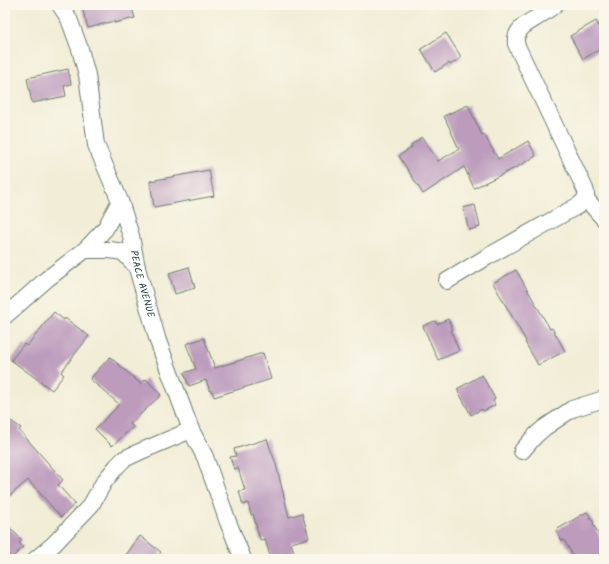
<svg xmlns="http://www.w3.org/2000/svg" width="609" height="564" font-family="Kalam,sans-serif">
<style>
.building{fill:#bc9bbd}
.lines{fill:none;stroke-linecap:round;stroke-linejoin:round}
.street-casing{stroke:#687b6d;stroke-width:18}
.street{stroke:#fff;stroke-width:16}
.labels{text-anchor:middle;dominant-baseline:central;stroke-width:3;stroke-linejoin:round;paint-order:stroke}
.street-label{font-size:10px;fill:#1f3d34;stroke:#fbf7ec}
</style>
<rect width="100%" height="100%" fill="#fbf7ec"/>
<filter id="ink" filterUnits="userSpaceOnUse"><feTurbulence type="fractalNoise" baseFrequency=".025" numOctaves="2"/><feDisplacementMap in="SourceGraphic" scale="8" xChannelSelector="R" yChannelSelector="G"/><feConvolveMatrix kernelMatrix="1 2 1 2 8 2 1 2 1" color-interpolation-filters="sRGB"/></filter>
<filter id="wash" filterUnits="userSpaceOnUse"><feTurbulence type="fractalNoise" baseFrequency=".012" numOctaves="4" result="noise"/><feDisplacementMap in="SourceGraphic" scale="16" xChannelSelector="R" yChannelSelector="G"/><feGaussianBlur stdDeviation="0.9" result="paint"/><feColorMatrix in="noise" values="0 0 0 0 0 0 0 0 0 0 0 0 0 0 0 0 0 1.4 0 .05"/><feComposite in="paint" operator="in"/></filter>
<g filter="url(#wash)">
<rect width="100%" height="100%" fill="#f1edd6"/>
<g id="blocks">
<!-- building -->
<path class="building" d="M 81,5 L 131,5 L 135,18 L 114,23 L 114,21 L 88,28 Z
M 596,21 L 604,36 L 604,47 L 583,59 L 570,36 Z
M 446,33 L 460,55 L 460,56 L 461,58 L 450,65 L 449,63 L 435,72 L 421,49 Z
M 68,69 L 71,84 L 64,86 L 66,96 L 32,103 L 27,78 Z
M 468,105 L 482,135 L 484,134 L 498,159 L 528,141 L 536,156 L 517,167 L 474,188 L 464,167 L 423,194 L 399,156 L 412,147 L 411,145 L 422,137 L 438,161 L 459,149 L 444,116 Z
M 209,170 L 214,196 L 154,207 L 150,181 Z
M 475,205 L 480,227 L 469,230 L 463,208 Z
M 189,267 L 195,288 L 175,294 L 169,273 Z
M 516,270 L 550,329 L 552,328 L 565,351 L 538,365 L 525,342 L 526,341 L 493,283 Z
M 54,312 L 64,320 L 65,318 L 89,336 L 61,372 L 64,375 L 52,390 L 11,360 L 24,344 L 27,346 Z
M 448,319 L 453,330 L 451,331 L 459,351 L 438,360 L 423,326 L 435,321 L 437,324 Z
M 204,338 L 215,368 L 263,353 L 271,379 L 214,397 L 212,391 L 210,391 L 206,380 L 189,386 L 184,373 L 196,369 L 186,344 Z
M 110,357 L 141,384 L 146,379 L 161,395 L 130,424 L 133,427 L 112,446 L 95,429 L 117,407 L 117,406 L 119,404 L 90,379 Z
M 482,375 L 495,399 L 493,400 L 495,405 L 484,411 L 482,409 L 471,415 L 457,389 Z
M 5,417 L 21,428 L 19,430 L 63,480 L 58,485 L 75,504 L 61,517 L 28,480 L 5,500 Z
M 267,439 L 276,464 L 289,517 L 302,513 L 309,538 L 291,543 L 296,559 L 271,559 L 265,539 L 260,540 L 253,514 L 251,515 L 248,503 L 243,505 L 239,491 L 245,490 L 238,468 L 234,469 L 230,457 L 236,456 L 234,449 Z
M 587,512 L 594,523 L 593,524 L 604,544 L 604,559 L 575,559 L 564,540 L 562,541 L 556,530 Z
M 5,523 L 22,540 L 19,543 L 23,547 L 12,558 L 5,550 Z
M 140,536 L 161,552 L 156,559 L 123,559 Z"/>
</g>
</g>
<g filter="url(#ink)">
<use href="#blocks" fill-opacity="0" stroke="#687b6d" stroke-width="1"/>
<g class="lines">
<!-- street casing -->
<g class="street-casing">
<g id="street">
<path id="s1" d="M 60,5 L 69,19 L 80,49 L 87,75 L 96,145 L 120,201 L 131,236 L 137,268 L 158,341 L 191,430 L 205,457 L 228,522 L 243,559"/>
<path d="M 586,199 L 604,219"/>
<path d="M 85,250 L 110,250 L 123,252 L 137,267"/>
<path d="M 447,281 L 487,257 L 579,205 C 585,200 588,197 585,189 L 516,44 C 514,30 526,24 536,18 C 543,13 549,9 555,5"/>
<path d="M 5,316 L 47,279 L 85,250 L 105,229 L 120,201"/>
<path d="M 522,451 L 535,436 L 544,428 L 572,409 L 604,399"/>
<path d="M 36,559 L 53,545 L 91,505 L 104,482 L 117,466 L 124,459 L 139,452 L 158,444 L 191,430"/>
</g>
</g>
<!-- street -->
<use href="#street" class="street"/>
</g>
</g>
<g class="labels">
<!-- street labels -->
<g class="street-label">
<text stroke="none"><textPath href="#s1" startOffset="293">PEACE AVENUE</textPath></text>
</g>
</g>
<!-- margin -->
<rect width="609" height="564" fill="none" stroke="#fbf7ec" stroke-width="20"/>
</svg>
